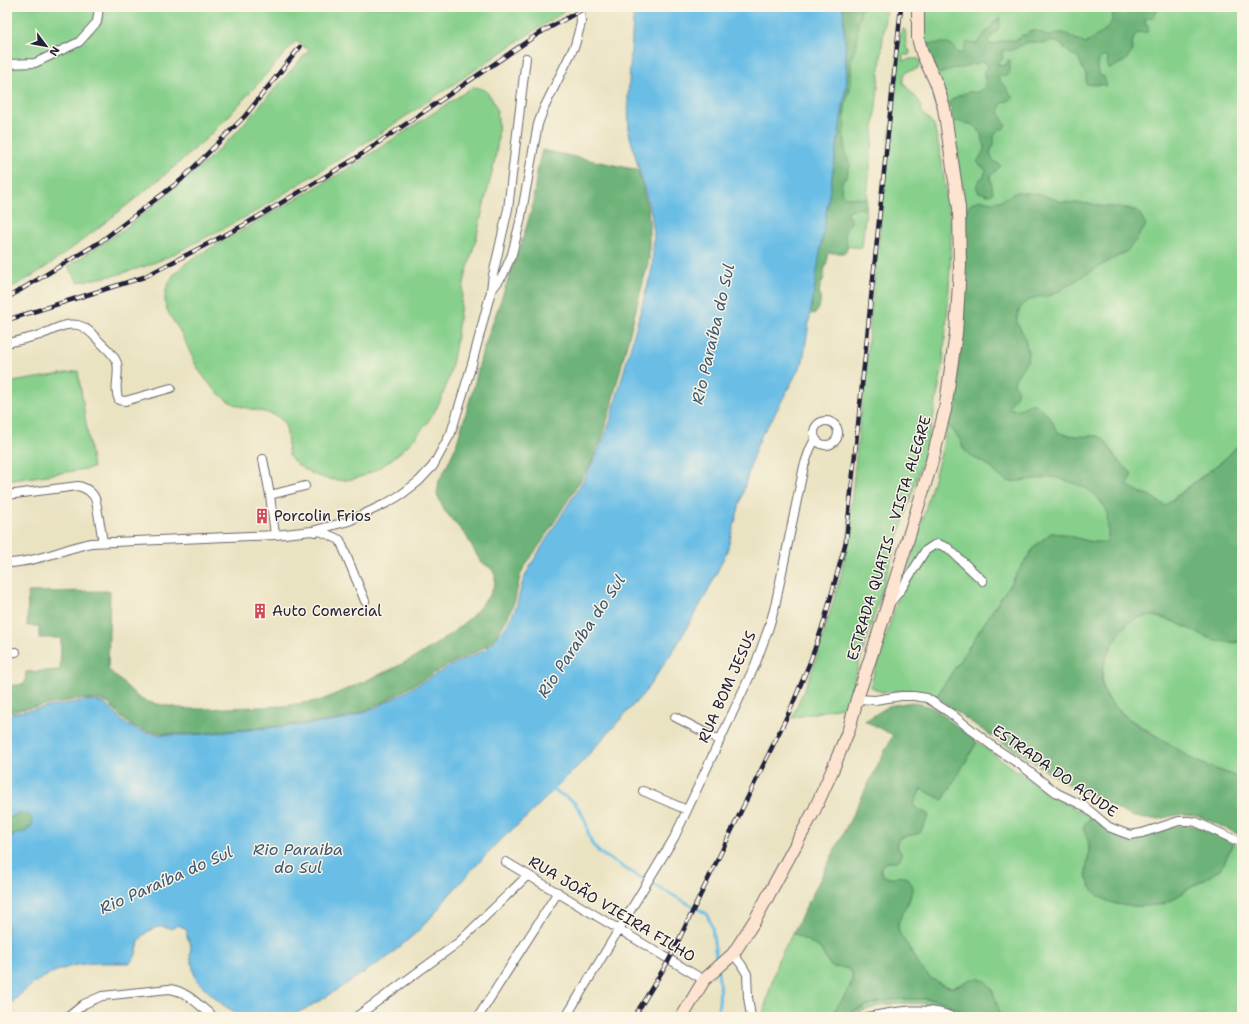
<svg xmlns="http://www.w3.org/2000/svg" width="1249" height="1024" font-family="'Shantell Sans',sans-serif">
<style>
.green{fill:#87d08c;stroke:#547964}
.forest{fill:#6db278;stroke:#486a5a}
.water{fill:#6abee6;stroke:#467090}
.lines{fill:none;stroke-linecap:round;stroke-linejoin:round}
.stream{stroke:#6abee6;stroke-width:3}
.street-casing{stroke:#68666a;stroke-width:10}
.secondary-casing{stroke:#68666a;stroke-width:14}
.street{stroke:#fff;stroke-width:8}
.secondary{stroke:#fde4d1;stroke-width:12}
.rail-casing{stroke:#22223b;stroke-width:4.5}
.rail{stroke:#fcf5e5;stroke-width:3;stroke-dasharray:9;stroke-linecap:butt}
.labels{text-anchor:middle;dominant-baseline:central;stroke-width:3;stroke-linejoin:round;paint-order:stroke}
.poi-label{font-size:15px;fill:#22223b;stroke:#fcf5e5;text-anchor:start}
.street-label{font-size:15px;fill:#22223b;stroke:#fcf5e5}
.water-label{font-size:16px;font-style:italic;fill:#3b5977;stroke:#fcf5e5}
</style>
<rect width="100%" height="100%" fill="#fcf5e5"/>
<filter id="ink" filterUnits="userSpaceOnUse"><feTurbulence type="fractalNoise" baseFrequency=".025" numOctaves="2"/><feDisplacementMap in="SourceGraphic" scale="8" xChannelSelector="R" yChannelSelector="G"/><feConvolveMatrix kernelMatrix="1 2 1 2 8 2 1 2 1" color-interpolation-filters="sRGB"/></filter>
<filter id="wash" filterUnits="userSpaceOnUse"><feTurbulence type="fractalNoise" baseFrequency=".012" numOctaves="4" result="noise"/><feDisplacementMap in="SourceGraphic" scale="16" xChannelSelector="R" yChannelSelector="G"/><feGaussianBlur stdDeviation="0.9" result="paint"/><feColorMatrix in="noise" values="0 0 0 0 0 0 0 0 0 0 0 0 0 0 0 0 0 1.4 0 .05"/><feComposite in="paint" operator="in"/></filter>
<g filter="url(#wash)">
<rect width="100%" height="100%" fill="#eae3c2"/>
<!-- green -->
<path class="green" d="M 7,7 L 572,7 L 526,36 L 376,136 L 253,213 L 168,257 L 146,266 L 116,275 L 78,282 L 68,266 L 123,230 L 195,172 L 234,135 L 309,50 L 296,41 C 272,67 249,94 225,120 C 189,157 147,189 107,221 C 75,246 43,272 7,290 Z
M 843,7 L 886,7 L 862,248 L 821,243 L 847,81 Z
M 924,7 L 1242,7 L 1242,441 L 1226,458 L 1175,497 L 1151,518 L 1106,543 L 1092,542 L 1062,534 L 1051,533 L 1035,546 L 936,697 L 926,693 L 912,690 L 881,692 L 870,686 L 917,539 L 940,457 L 956,389 L 962,341 L 965,264 L 965,208 L 951,111 L 927,48 L 923,31 Z
M 903,29 L 905,30 C 907,35 904,40 907,44 L 906,48 L 910,51 L 910,53 L 909,55 L 902,55 L 904,61 L 910,59 L 919,59 L 921,63 L 917,69 L 906,72 L 904,74 L 903,83 L 919,101 L 921,106 L 922,112 L 934,125 L 941,157 L 951,227 L 951,249 L 948,306 L 943,363 L 933,419 L 922,461 L 846,706 L 792,718 L 814,666 L 840,579 L 847,544 L 900,33 Z
M 473,87 C 490,87 497,106 498,120 C 500,144 493,169 487,192 C 483,207 480,223 476,239 C 473,251 469,262 466,274 C 456,319 459,368 436,409 C 421,436 389,467 360,477 C 335,486 305,475 289,456 C 286,444 290,430 282,420 C 272,410 245,411 230,402 C 217,394 205,380 197,367 C 191,356 187,344 181,333 C 175,322 164,311 165,298 C 166,279 178,269 192,259 L 346,170 Z
M 78,371 L 93,468 L 7,481 L 7,383 Z
M 1154,616 L 1172,621 L 1207,637 L 1235,643 L 1242,641 L 1242,779 L 1195,761 L 1173,746 L 1128,718 L 1112,704 L 1103,689 L 1102,671 L 1108,653 L 1120,632 L 1132,620 L 1141,617 Z
M 977,742 L 1056,799 L 1095,819 L 1091,819 L 1085,824 L 1084,830 L 1089,841 L 1089,854 L 1131,906 L 1162,904 L 1170,901 L 1219,870 L 1224,863 L 1233,843 L 1242,848 L 1242,1017 L 1002,1017 C 996,1007 994,988 985,982 C 970,972 965,986 951,987 C 948,987 943,985 940,983 C 930,978 921,971 916,961 C 913,956 912,951 909,947 C 905,941 899,936 898,929 C 896,917 907,908 910,898 C 911,893 909,885 909,879 C 897,873 892,882 882,875 L 880,870 L 884,863 L 896,861 L 901,857 L 901,853 L 896,845 L 899,838 L 920,833 L 929,815 L 913,806 L 921,788 L 943,800 Z
M 793,933 L 820,948 L 828,963 L 834,967 L 847,968 L 852,972 C 854,986 842,999 835,1010 L 835,1012 L 838,1017 L 875,1003 L 891,1000 L 910,999 L 938,1000 L 953,1006 L 970,1017 L 950,1008 L 939,1005 L 919,1003 L 899,1003 L 883,1005 L 865,1010 L 848,1017 L 762,1017 L 778,960 Z"/>
<!-- forest -->
<path class="forest" d="M 843,7 L 861,7 L 860,18 L 858,22 L 857,44 L 851,58 L 851,85 L 846,103 L 844,118 L 846,123 L 843,132 L 845,142 L 845,155 L 848,159 L 850,165 L 847,175 L 842,182 L 841,193 L 843,196 C 848,198 862,199 867,198 L 866,210 C 859,207 853,208 847,212 L 847,216 L 851,218 L 851,223 C 837,236 852,242 845,253 L 829,253 L 827,256 C 828,262 826,265 824,271 C 824,274 824,277 823,280 C 822,282 821,284 820,286 C 818,296 824,301 816,313 L 813,314 L 810,313 L 847,81 Z
M 1111,7 L 1160,7 L 1153,17 L 1145,19 L 1145,24 L 1148,25 L 1148,31 L 1145,33 L 1138,32 C 1133,36 1131,45 1133,51 L 1125,61 L 1111,68 L 1107,67 L 1108,58 L 1106,56 L 1102,57 L 1099,60 L 1097,69 L 1099,75 L 1104,77 L 1107,86 C 1100,83 1093,86 1086,84 L 1086,74 L 1083,70 L 1080,61 L 1077,57 L 1071,54 L 1059,43 L 1050,41 L 1044,43 L 1029,42 L 1026,43 L 1012,50 L 1002,50 L 1003,59 L 998,62 L 998,65 L 1005,66 L 1008,60 L 1010,60 L 1010,71 L 1006,76 L 1000,76 L 998,79 L 1006,87 L 1011,96 L 1014,98 L 1002,103 C 997,112 1001,117 1006,125 L 1003,129 L 1000,129 L 994,135 L 994,145 L 990,152 L 993,161 L 999,164 L 1001,166 L 990,176 L 993,192 L 992,194 L 988,195 L 979,192 C 975,187 977,183 981,178 L 983,178 L 986,170 L 977,162 L 983,152 L 985,146 L 980,132 L 977,128 L 974,125 L 952,120 L 951,111 L 948,103 C 954,98 961,94 968,92 C 972,91 974,93 978,92 C 986,89 987,79 983,73 L 986,70 L 988,66 L 986,63 L 981,62 L 976,65 L 971,64 L 963,68 L 954,68 L 945,72 L 937,74 L 926,44 C 932,44 950,41 953,46 C 955,48 955,50 956,52 L 962,54 L 967,42 L 975,44 L 978,42 L 998,18 L 1000,18 L 1000,25 L 998,29 L 988,41 L 990,44 L 994,44 L 1005,40 L 1017,40 L 1022,35 L 1026,35 C 1032,27 1042,32 1049,37 L 1058,33 L 1064,33 L 1086,44 C 1098,33 1119,27 1111,7 Z
M 542,150 L 638,170 L 648,209 L 649,224 L 649,259 L 605,429 L 599,445 L 590,465 L 541,543 L 524,567 L 520,576 L 515,600 L 508,617 L 497,635 L 488,645 L 480,650 L 448,665 L 384,702 L 359,713 L 334,721 L 266,727 L 231,731 L 195,734 L 169,734 L 147,731 L 132,726 L 122,718 L 109,704 L 103,701 L 99,700 L 79,699 L 7,712 L 7,686 L 25,684 L 26,672 L 60,670 L 61,638 L 39,638 L 39,626 L 27,626 L 28,592 L 110,591 L 108,669 L 139,698 L 145,701 L 162,705 L 187,709 L 203,709 L 283,706 L 316,701 L 322,700 L 392,669 L 419,655 L 433,646 L 454,631 L 471,617 L 480,607 L 491,593 L 495,583 L 495,575 L 492,569 L 480,561 L 467,537 L 444,510 L 437,494 L 439,481 L 447,466 L 456,446 L 474,386 L 482,353 L 523,238 L 532,208 L 538,166 Z
M 1017,192 L 1039,194 L 1063,202 L 1093,204 L 1099,206 L 1127,208 L 1138,211 L 1146,225 L 1137,239 L 1126,252 L 1100,266 L 1054,294 L 1045,297 L 1040,296 L 1027,301 L 1020,308 L 1017,317 L 1017,323 L 1025,337 L 1028,354 L 1027,361 L 1015,379 L 1014,384 C 1023,395 1011,399 1009,408 C 1018,412 1024,407 1031,403 C 1040,406 1048,413 1052,421 C 1054,425 1055,429 1058,432 C 1062,435 1082,437 1088,436 C 1091,436 1094,435 1097,436 C 1107,438 1111,452 1117,459 C 1121,465 1128,468 1132,474 L 1127,485 L 1143,494 L 1149,495 L 1165,506 L 1226,458 L 1242,441 L 1242,641 C 1205,650 1177,610 1141,617 C 1138,618 1134,619 1132,620 C 1123,625 1115,641 1110,649 C 1104,659 1099,679 1103,690 C 1115,716 1148,731 1171,745 C 1179,749 1186,756 1194,760 C 1199,763 1205,765 1211,767 C 1221,771 1232,775 1242,779 L 1242,836 L 1204,818 L 1192,815 L 1182,814 L 1158,819 L 1145,819 L 1131,816 L 1062,781 L 984,731 L 936,697 L 1035,546 L 1051,533 L 1062,534 L 1092,542 L 1107,542 L 1108,532 L 1107,510 L 1097,497 L 1089,490 L 1077,484 L 1053,477 L 1011,482 C 999,479 995,470 986,464 C 980,460 972,459 967,453 C 963,449 962,445 960,440 C 957,435 952,430 948,425 L 962,340 L 965,264 L 965,216 L 967,208 L 972,203 L 980,200 L 993,202 L 999,201 Z
M 911,702 L 927,706 L 935,709 L 977,742 L 943,800 L 921,789 L 913,806 L 929,815 L 920,833 L 899,838 L 896,845 L 901,853 L 900,859 L 896,861 L 884,863 L 881,867 L 881,872 C 887,884 900,871 909,880 C 919,888 902,913 898,923 C 897,934 903,939 909,947 C 912,952 914,958 917,963 C 924,974 936,984 949,987 C 962,990 969,971 986,982 C 995,988 996,1007 1002,1017 L 970,1017 L 953,1006 L 938,1000 L 927,999 L 910,999 L 891,1000 L 875,1003 L 838,1017 L 835,1013 L 835,1010 C 842,999 855,986 852,972 L 847,968 L 833,967 L 830,965 L 820,948 L 793,933 L 893,735 L 865,721 L 889,706 Z
M 26,813 L 31,817 L 34,822 C 27,838 17,829 7,841 L 7,819 L 17,814 Z
M 1093,818 L 1121,836 C 1139,832 1177,823 1194,826 C 1207,829 1221,838 1233,843 L 1224,863 L 1219,870 C 1211,876 1202,880 1193,886 C 1183,892 1173,901 1162,904 C 1157,906 1151,905 1147,906 C 1124,907 1096,905 1087,879 C 1084,869 1090,857 1089,846 C 1089,835 1075,824 1093,818 Z"/>
<!-- water -->
<path class="water" d="M 634,7 L 843,7 L 847,81 L 803,361 L 772,419 L 761,436 L 753,456 L 727,551 L 707,593 L 677,645 L 645,692 L 581,763 L 530,814 L 497,843 L 449,895 L 435,913 L 418,931 L 388,957 L 326,997 L 305,1009 L 288,1017 L 243,1017 L 223,1005 L 198,982 L 195,977 L 190,955 L 191,946 L 187,936 L 187,931 L 185,928 L 178,925 L 171,929 C 160,923 146,930 140,940 C 136,948 138,957 130,963 C 115,963 99,962 84,964 C 53,968 27,984 7,1009 L 7,841 C 17,829 27,838 33,822 L 31,817 L 26,813 L 17,814 L 7,819 L 7,714 C 24,711 42,708 59,705 C 72,703 85,699 99,702 C 110,704 116,716 125,723 C 144,737 170,735 193,735 L 331,722 L 348,718 L 375,708 L 400,695 L 450,666 L 485,650 L 492,643 L 505,628 L 512,615 L 516,607 L 523,581 L 530,566 L 581,484 L 596,456 L 609,425 L 652,269 L 653,252 L 654,233 L 651,213 L 629,133 L 628,97 Z"/>
<g class="lines">
<!-- stream -->
<path class="stream" d="M 554,790 L 574,802 L 580,811 L 586,822 L 588,833 L 592,844 L 600,853 L 631,872 L 707,914 L 712,927 L 717,964
M 716,1017 C 721,1002 720,987 718,971"/>
</g>
</g>
<g filter="url(#ink)">
<g class="lines">
<!-- street casing -->
<g class="street-casing">
<path id="street" d="M 7,64 L 35,63 L 79,42 L 97,22 L 99,7
M 491,290 L 493,275 L 508,209 L 526,58
M 7,343 C 18,341 29,338 40,335 C 52,331 65,322 78,325 C 87,327 94,336 100,342 C 106,348 114,354 117,363 C 120,375 113,389 119,400 L 125,401 L 171,388
M814 433a12 12 0 1 1 24 0a12 12 0 1 1-24 0Z
M 263,459 L 270,495 L 275,535
M 7,495 L 78,486 C 87,488 93,492 96,501 L 103,542
M 270,495 L 305,486
M 315,532 L 320,531 L 340,540 L 365,601
M 7,563 C 37,562 63,549 91,543 L 275,535 L 312,531 L 349,521 L 366,513 L 387,503 L 402,494 L 419,481 L 433,466 L 451,433 L 472,364 L 491,291 L 503,275 L 512,254 L 520,222 L 538,124 L 544,108 L 575,45 L 581,23 L 580,7
M 890,603 L 902,588 L 925,551 L 934,545 L 938,544 L 948,548 L 983,581
M 7,653 L 16,652
M 857,699 L 875,700 L 901,696 L 914,696 L 927,698 L 950,713 L 995,748 L 1022,766 L 1057,793 L 1084,806 L 1109,827 L 1119,831 L 1130,835 L 1142,833 L 1179,821 L 1189,821 L 1196,822 L 1242,843
M 675,717 L 719,740
M 643,791 L 687,810
M 506,862 L 704,980
M 733,954 L 741,964 L 747,974 L 748,997 L 751,1017
M 68,1017 L 84,1004 L 102,996 L 169,989 C 188,991 199,1006 214,1017
M 356,1017 L 459,942 L 528,875
M 478,1017 L 558,892
M 566,1017 L 674,838 L 755,665 L 769,627 L 775,606 L 804,466 L 810,449 L 815,439
M 867,1017 C 893,1012 929,1005 953,1017"/>
</g>
<!-- secondary casing -->
<g class="secondary-casing">
<path id="secondary" d="M 682,1017 L 704,980 L 733,954 L 755,920 L 814,811 L 832,771 L 849,729 L 857,699 L 887,607 L 932,461 L 945,410 L 956,333 L 960,267 L 959,208 L 944,108 L 937,85 L 922,53 L 918,38 L 918,7"/>
</g>
<!-- street -->
<use href="#street" class="street"/>
<!-- secondary -->
<use href="#secondary" class="secondary"/>
<!-- rail casing -->
<g class="rail-casing">
<path id="rail" d="M 7,298 L 100,242 L 181,180 L 245,116 L 300,47
M 7,320 L 144,277 L 244,225 L 353,160 L 538,34 L 587,7
M 634,1017 L 669,960 L 791,708 L 810,662 L 824,622 L 846,541 L 901,7"/>
</g>
<!-- rail -->
<use href="#rail" class="rail"/>
</g>
</g>
<!-- icons -->
<defs>
<g id="building-bare" transform="scale(1.2)"><path d="M-4-6H4V6H1V3H-1V6H-4ZM-2.5-4.3h1.7v1.8h-1.7ZM.8-4.3h1.7v1.8H.8ZM-2.5-1h1.7V.8h-1.7ZM.8-1h1.7V.8H.8Z" fill="#d1495b" stroke="#fcf5e5" stroke-width="2.5" paint-order="stroke"/></g>
</defs>
<g fill-rule="evenodd">
<use href="#building-bare" x="262" y="516"/>
<use href="#building-bare" x="260" y="611"/>
</g>
<g class="labels">
<!-- poi labels -->
<g class="poi-label">
<text x="274" y="516">Porcolin Frios</text>
<text x="272" y="611">Auto Comercial</text>
</g>
<!-- street labels -->
<g class="street-label">
<text transform="translate(889 538) rotate(-73)">ESTRADA QUATIS - VISTA ALEGRE</text>
<text transform="translate(727 687) rotate(-66)">RUA BOM JESUS</text>
<text transform="translate(1055 771) rotate(35)">ESTRADA DO AÇUDE</text>
<text transform="translate(612 909) rotate(31)">RUA JOÃO VIEIRA FILHO</text>
</g>
<!-- water labels -->
<g class="water-label">
<text transform="translate(713 334) rotate(-77)">Rio Paraíba do Sul</text>
<text transform="translate(581 636) rotate(-56)">Rio Paraíba do Sul</text>
<text x="298" y="849">Rio Paraiba<tspan x="298" dy="18">do Sul</tspan></text>
<text transform="translate(166 880) rotate(-24)">Rio Paraíba do Sul</text>
</g>
</g>
<!-- margin -->
<rect width="1249" height="1024" fill="none" stroke="#fcf5e5" stroke-width="24"/>
<!-- north arrow -->
<g transform="translate(46 46) rotate(122)" stroke="#fcf5e5" stroke-width="3" paint-order="stroke">
<path d="M0-3L7 15L0 10L-7 15Z" fill="#22223b"/>
<text y="-6" font-size="11" font-weight="bold" text-anchor="middle" fill="#22223b">N</text>
</g>
</svg>
